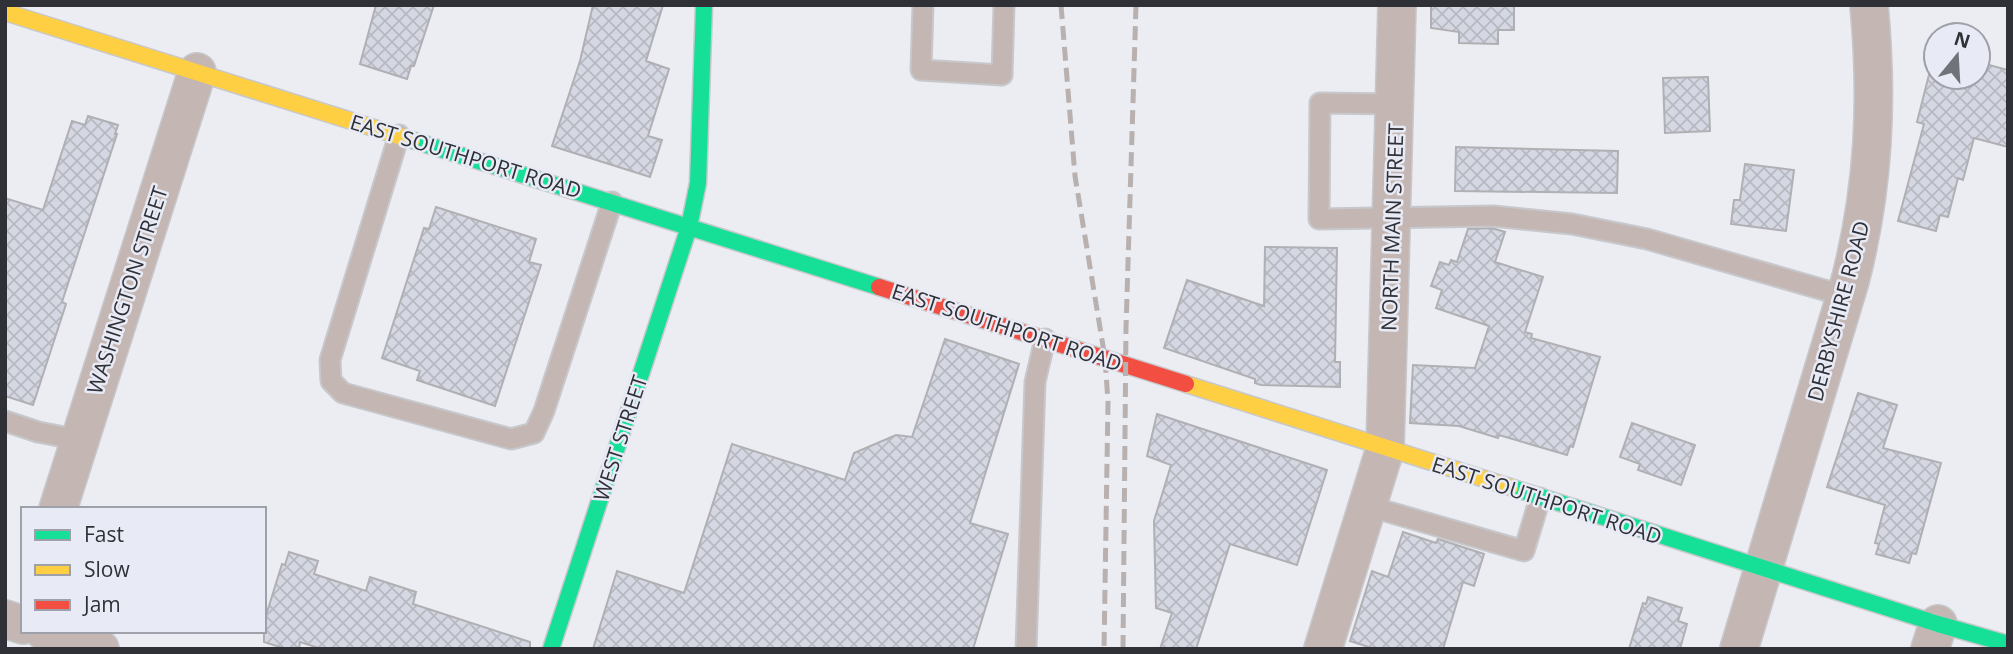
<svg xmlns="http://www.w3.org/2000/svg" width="2013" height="654" font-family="'Open Sans',sans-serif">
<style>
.building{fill:url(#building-cross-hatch);stroke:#b0b0b4;stroke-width:2}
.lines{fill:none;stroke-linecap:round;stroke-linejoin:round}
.lane-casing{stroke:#c7c8cc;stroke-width:23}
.street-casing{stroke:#c7c8cc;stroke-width:40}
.fast-casing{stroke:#c7c8cc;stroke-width:19}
.slow-casing{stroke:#c7c8cc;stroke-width:19}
.jam-casing{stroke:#c7c8cc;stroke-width:19}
.lane{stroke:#c4b7b3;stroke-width:19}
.street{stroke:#c4b7b3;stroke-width:37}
.fast{stroke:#16e098;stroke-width:16}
.slow{stroke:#ffcf43;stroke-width:16}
.jam{stroke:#f24e42;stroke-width:16}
.rail{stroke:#b8b1af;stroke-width:5;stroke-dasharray:14 7;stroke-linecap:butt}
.labels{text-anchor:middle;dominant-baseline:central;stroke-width:5;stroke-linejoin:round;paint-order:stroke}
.street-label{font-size:21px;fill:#303136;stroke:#e8ebf6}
</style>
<defs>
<pattern id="building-cross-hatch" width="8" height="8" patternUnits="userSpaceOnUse" patternTransform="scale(1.75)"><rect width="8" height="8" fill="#d5d7e2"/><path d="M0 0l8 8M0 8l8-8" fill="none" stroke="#b7b9c2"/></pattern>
</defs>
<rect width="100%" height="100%" fill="#ecedf2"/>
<!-- building -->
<path class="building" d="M 376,5 L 434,5 L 414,66 L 411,66 L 407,79 L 360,64 Z
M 593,5 L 663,5 L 646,61 L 669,69 L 648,136 L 662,140 L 650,177 L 552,146 L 580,61 Z
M 1444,5 L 1514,6 L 1514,30 L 1498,30 L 1498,44 L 1459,43 L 1459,32 L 1431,28 L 1431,6 Z
M 1935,51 L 1936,77 L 1978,77 L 1978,62 L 2008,70 L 2008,147 L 1974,138 L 1963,180 L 1958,178 L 1948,217 L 1940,215 L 1936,231 L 1898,221 L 1924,124 L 1917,122 Z
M 1708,77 L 1710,131 L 1665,133 L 1663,78 Z
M 88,116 L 118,125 L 115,134 L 117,134 L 62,302 L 66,304 L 33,405 L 5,396 L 5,198 L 43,210 L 72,121 L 85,125 Z
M 1456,147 L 1618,151 L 1617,193 L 1455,191 Z
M 1745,164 L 1794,170 L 1786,231 L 1731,224 L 1734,200 L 1740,200 Z
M 436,207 L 536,239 L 529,262 L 541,265 L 495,406 L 417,380 L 420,371 L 382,358 L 424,228 L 429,229 Z
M 1492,228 L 1505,232 L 1495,262 L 1543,277 L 1525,332 L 1532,334 L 1531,338 L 1600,357 L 1573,447 L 1570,446 L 1567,455 L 1499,435 L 1498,438 L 1459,426 L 1410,423 L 1413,365 L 1475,368 L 1489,326 L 1436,308 L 1442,290 L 1431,286 L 1440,262 L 1449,265 L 1451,260 L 1457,262 L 1468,229 Z
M 1265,247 L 1337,248 L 1335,362 L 1340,362 L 1340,387 L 1261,385 L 1255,383 L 1255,379 L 1164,348 L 1187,280 L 1264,306 Z
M 945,339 L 1019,364 L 970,523 L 1008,534 L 973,649 L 593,649 L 617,571 L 684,593 L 732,444 L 845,480 L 854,453 L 896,435 L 912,437 Z
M 1858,393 L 1897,405 L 1883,448 L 1941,463 L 1916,554 L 1912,553 L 1909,563 L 1876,554 L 1879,544 L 1875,543 L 1885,505 L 1827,487 Z
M 1157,414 L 1327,470 L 1297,565 L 1230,544 L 1196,649 L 1160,649 L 1172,613 L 1156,608 L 1154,521 L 1171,465 L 1147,456 Z
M 1632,423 L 1695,445 L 1681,485 L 1638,470 L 1640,464 L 1620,457 Z
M 1403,532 L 1436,543 L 1438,539 L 1484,554 L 1474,586 L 1463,582 L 1443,649 L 1375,649 L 1350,641 L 1372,571 L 1388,577 Z
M 289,552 L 318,561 L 314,574 L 366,591 L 370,577 L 416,592 L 413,604 L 530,642 L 530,649 L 322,649 L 300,642 L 299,649 L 286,649 L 264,642 L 264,622 L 282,564 L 285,565 Z
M 1648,597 L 1682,608 L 1678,621 L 1687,624 L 1680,649 L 1629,649 L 1643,603 L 1646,604 Z"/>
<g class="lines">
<!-- lane casing -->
<g class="lane-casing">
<path id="lane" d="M 923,5 L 921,70 L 1002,75 L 1004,5
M 1395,104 L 1320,103 L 1319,219 L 1493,216 L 1572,224 L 1647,239 L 1845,296
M 399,135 L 330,360 L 331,381 L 343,393 L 511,439 L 534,433 L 544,411 L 612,202
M 5,421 L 38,432 L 80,440
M 1368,506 L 1524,551 L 1540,498
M 1026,649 L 1035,382 L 1045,339"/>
</g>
<!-- street casing -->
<g class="street-casing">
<path id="street" d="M 58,509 L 197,72
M 5,619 L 23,625
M 44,631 L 100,649
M 1323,649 L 1385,449 L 1397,5
M 1739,649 L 1850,281 C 1874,188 1878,100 1869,5
M 1930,649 L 1938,624"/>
</g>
<!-- fast casing -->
<g class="fast-casing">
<path id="fast" d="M 412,140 L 879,287
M 1510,487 L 1938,624 L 2008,644
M 551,649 L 689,227 L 698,183 L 704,5"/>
</g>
<!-- slow casing -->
<g class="slow-casing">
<path id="slow" d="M 5,12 L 412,140
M 1186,384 L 1510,487"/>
</g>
<!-- jam casing -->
<g class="jam-casing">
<path id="jam" d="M 879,287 L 1186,384"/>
</g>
<!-- lane -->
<use href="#lane" class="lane"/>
<!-- street -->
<use href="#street" class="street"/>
<!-- fast -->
<use href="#fast" class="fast"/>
<!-- slow -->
<use href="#slow" class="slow"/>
<!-- jam -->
<use href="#jam" class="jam"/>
<!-- rail -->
<path class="rail" d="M 1061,5 L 1075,176 L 1105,358 L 1108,402 L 1104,649
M 1123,649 L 1126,328 L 1136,5"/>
</g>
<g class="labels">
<!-- street labels -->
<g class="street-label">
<text transform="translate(466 156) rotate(17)">EAST SOUTHPORT ROAD</text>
<text transform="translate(1392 227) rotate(-88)">NORTH MAIN STREET</text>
<text transform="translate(127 290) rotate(-72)">WASHINGTON STREET</text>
<text transform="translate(1838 311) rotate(-75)">DERBYSHIRE ROAD</text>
<text transform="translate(1007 327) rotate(18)">EAST SOUTHPORT ROAD</text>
<text transform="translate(620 438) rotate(-72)">WEST STREET</text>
<text transform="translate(1547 500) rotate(18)">EAST SOUTHPORT ROAD</text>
</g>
</g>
<!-- border -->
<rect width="2013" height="654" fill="none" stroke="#303136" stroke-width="14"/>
<!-- legend -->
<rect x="21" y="507" width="245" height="126" fill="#e8ebf6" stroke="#9ea1a9" stroke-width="2"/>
<rect x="35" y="530" width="35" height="10" fill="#16e098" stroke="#9ea1a9" stroke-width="2"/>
<text x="84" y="542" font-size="21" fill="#303136">Fast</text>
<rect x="35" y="565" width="35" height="10" fill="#ffcf43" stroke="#9ea1a9" stroke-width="2"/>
<text x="84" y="577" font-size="21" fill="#303136">Slow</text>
<rect x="35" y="600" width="35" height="10" fill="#f24e42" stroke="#9ea1a9" stroke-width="2"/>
<text x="84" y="612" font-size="21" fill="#303136">Jam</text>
<!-- north arrow -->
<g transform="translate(1957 56) rotate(18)"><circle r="33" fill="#e8ebf6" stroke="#9ea1a9" stroke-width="2"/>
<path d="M0-5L12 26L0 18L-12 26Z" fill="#727378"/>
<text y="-10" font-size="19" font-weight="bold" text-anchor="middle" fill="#303136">N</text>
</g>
</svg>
